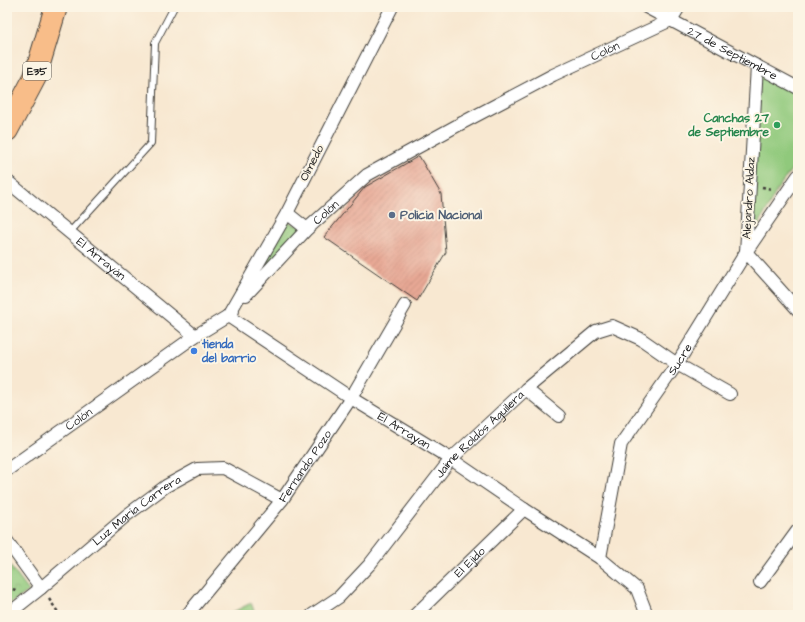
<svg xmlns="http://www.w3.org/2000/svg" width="805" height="622" font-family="'Architects Daughter',sans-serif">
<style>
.park{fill:url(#park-crowns);stroke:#56724c}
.garden{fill:url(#garden-furrows);stroke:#56724c}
.pitch{fill:#90c97c;stroke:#56724c}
.building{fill:url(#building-hatch)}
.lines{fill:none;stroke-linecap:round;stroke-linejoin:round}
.lane-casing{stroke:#3d3b37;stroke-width:8}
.street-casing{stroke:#3d3b37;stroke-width:14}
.highway-casing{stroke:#3d3b37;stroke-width:24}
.path{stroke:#3d3b37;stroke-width:2.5;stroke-dasharray:3 3;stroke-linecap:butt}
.lane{stroke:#fff;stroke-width:6}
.street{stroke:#fff;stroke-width:12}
.highway{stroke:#f8bd89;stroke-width:22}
.leisure-dot{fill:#2e9e5b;stroke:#fcf5e5;stroke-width:1.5}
.service-dot{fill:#5c6f8a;stroke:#fcf5e5;stroke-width:1.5}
.shop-dot{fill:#3f7fe0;stroke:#fcf5e5;stroke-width:1.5}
.labels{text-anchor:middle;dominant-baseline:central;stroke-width:4;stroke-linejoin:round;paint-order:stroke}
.shield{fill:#fcf5e5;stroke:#5f5d58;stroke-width:1}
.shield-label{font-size:11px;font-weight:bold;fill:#1c1c1c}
.street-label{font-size:12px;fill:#1c1c1c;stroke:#fcf5e5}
.leisure-label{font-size:12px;font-weight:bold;fill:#27864d;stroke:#fcf5e5;text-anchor:end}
.service-label{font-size:12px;font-weight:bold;fill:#4e5e75;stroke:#fcf5e5;text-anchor:start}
.shop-label{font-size:12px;font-weight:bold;fill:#366cbe;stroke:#fcf5e5;text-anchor:start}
</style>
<defs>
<pattern id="park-crowns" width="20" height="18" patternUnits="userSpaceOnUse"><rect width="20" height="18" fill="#90c97c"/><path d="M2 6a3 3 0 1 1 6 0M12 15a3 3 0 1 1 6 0" fill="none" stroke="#7cac6b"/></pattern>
<pattern id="garden-furrows" width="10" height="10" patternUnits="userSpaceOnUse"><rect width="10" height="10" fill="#90c97c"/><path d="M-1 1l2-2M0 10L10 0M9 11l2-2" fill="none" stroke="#7cac6b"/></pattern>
<pattern id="building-hatch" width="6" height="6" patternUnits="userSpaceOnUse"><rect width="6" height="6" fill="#e7a794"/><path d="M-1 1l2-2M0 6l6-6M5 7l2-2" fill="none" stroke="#c68f7f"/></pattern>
</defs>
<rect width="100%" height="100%" fill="#fcf5e5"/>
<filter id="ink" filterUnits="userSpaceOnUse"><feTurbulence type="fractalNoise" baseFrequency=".025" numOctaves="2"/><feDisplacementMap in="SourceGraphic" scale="8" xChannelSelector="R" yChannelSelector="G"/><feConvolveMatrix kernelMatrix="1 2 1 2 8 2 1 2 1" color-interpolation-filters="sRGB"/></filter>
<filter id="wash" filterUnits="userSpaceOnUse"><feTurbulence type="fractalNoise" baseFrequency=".012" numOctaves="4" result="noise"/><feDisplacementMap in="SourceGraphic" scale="16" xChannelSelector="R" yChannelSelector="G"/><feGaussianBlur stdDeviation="0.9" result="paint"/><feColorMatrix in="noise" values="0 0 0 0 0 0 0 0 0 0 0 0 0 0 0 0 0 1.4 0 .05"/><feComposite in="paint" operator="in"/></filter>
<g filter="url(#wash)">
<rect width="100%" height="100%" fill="#f8e8d1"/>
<!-- park -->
<path class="park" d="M 7,562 L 29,591 L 7,606 Z"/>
<!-- garden -->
<path class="garden" d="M 283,220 L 307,229 L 230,309 Z"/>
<!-- pitch -->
<path class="pitch" d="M 759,70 L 798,90 L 798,160 L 777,190 L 750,242 Z
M 251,603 L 256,615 L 227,615 Z"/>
<g id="blocks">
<!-- building -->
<path class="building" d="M 419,156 L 441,194 L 446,252 L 417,301 L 324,237 L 365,187 Z"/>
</g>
</g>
<g filter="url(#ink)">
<use href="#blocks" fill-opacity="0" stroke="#3d3b37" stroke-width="1"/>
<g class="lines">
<!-- lane casing -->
<g class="lane-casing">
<path id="lane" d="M 69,233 L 151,143 L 155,43 L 174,7"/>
</g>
<!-- street casing -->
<g class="street-casing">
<g id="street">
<path id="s1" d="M 392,7 L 287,213 L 228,316 L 351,398 L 451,459 L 524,509 L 600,558 L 637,589 L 647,615"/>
<path id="s2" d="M 646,7 L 798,88"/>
<path d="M 757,66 L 746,252 L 798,310"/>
<path id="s3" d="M 7,181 L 195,336"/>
<path d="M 287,213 L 307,229"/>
<path id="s4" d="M 246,295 L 307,229 L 367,175 L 460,124 L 553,75 L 671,20 L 679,7"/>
<path d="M 526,389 L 559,416"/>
<path id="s5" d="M 7,470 L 195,336 L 228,316 L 233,311"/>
<path d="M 7,541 L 41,588"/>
<path id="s6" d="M 600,558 L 621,444 L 677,364 L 746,252 L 798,176"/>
<path d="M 760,582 L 798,530"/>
<path id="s7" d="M 7,615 L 41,588 L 127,515 L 166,486 L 197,469 L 223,468 L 282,500"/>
<path id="s8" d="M 187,615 L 282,500 L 351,398 L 405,305"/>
<path id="s9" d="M 312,615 L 339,597 L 370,564 L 451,459 L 526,389 L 596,331 L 612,326 L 641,339 L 677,364 L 730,394"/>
<path id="s10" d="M 415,615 L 524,509"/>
</g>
</g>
<!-- highway casing -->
<g class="highway-casing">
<path id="highway" d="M 7,130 L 35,77 L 56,7"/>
</g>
<!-- path -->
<path class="path" d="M 762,187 L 772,189
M 7,588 L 16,590
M 49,599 L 60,615"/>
<!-- lane -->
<use href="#lane" class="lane"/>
<!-- street -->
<use href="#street" class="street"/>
<!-- highway -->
<use href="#highway" class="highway"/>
</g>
</g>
<!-- markers -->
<circle class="leisure-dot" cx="777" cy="125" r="4"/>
<circle class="service-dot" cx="392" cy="215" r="4"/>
<circle class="shop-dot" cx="194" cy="351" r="4"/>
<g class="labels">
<!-- shield labels -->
<rect class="shield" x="23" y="62" width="28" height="18" rx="3"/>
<g class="shield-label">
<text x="37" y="71">E35</text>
</g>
<!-- street labels -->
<g class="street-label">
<text stroke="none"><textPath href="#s4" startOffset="439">Colón</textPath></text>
<text stroke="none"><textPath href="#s2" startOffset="98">27 de Septiembre</textPath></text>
<text transform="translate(312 163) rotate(-63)">Olmedo</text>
<text transform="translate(749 198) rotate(-87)">Alejandro Aldaz</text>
<text stroke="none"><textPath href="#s4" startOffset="115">Colón</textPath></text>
<text stroke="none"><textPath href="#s3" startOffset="122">El Arrayán</textPath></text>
<text stroke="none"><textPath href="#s6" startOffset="219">Sucre</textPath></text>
<text stroke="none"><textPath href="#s5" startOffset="88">Colón</textPath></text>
<text stroke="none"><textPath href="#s1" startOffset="560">El Arrayan</textPath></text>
<text stroke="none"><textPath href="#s9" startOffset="248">Jaime Roldós Aguilera</textPath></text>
<text stroke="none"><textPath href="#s8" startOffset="190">Fernando Pozo</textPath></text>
<text stroke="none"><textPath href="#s7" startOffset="167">Luz María Carrera</textPath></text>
<text stroke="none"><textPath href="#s10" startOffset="76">El Ejido</textPath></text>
</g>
<!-- leisure labels -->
<g class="leisure-label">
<text x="769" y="118">Canchas 27<tspan x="769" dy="14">de Septiembre</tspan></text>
</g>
<!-- service labels -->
<g class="service-label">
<text x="400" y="215">Policia Nacional</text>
</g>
<!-- shop labels -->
<g class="shop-label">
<text x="202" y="344">tienda<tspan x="202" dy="14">del barrio</tspan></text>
</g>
</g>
<!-- margin -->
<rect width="805" height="622" fill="none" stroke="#fcf5e5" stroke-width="24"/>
</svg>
